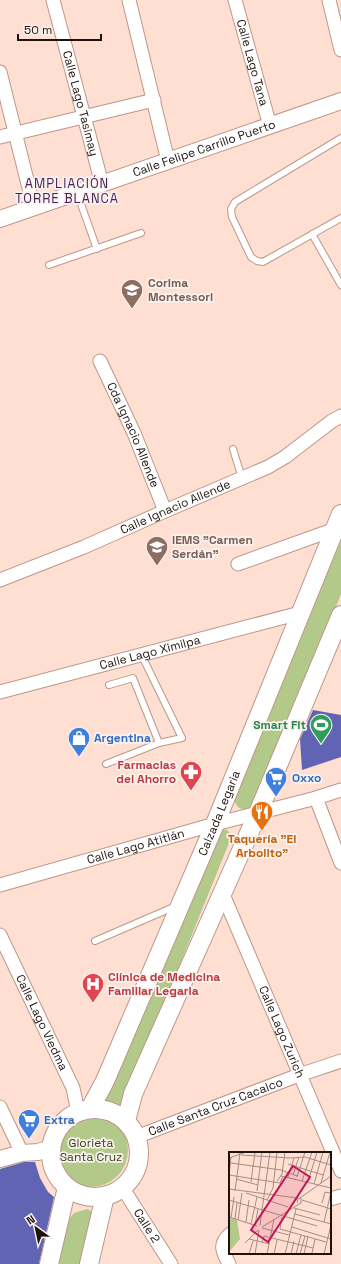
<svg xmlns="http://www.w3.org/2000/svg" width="341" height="1264" font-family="'Space Grotesk',sans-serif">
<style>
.green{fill:#b3c989}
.building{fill:#6163b3}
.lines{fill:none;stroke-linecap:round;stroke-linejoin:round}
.service-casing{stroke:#bc9788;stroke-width:8}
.minor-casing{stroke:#bc9788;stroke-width:15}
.tertiary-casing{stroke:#bc9788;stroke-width:18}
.secondary-casing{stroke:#bc9788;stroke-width:20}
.service{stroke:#fff;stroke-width:6}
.minor{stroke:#fff;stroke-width:13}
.tertiary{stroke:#fff;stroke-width:16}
.secondary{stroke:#fff;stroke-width:18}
.labels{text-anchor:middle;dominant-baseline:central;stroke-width:3.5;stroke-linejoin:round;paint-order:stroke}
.street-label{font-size:12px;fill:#1f120c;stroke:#faf2ef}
.education-label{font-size:12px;font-weight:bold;fill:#785e54;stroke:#faf2ef;text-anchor:start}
.leisure-label{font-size:12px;font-weight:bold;fill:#27864d;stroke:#faf2ef;text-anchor:end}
.shop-label{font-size:12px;font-weight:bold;fill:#366cbe;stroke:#faf2ef;text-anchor:start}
.health-label{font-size:12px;font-weight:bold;fill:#be3a42;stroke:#faf2ef;text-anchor:end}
.food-label{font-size:12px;font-weight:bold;fill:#c56008;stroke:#faf2ef}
.park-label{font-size:12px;fill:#35411a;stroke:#faf2ef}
.neighbourhood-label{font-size:13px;letter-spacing:1px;fill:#461f55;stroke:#faf2ef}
.inset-road{fill:none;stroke:#a58d83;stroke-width:1}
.view{fill:#c2185b;fill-opacity:0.15;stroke:#c2185b;stroke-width:2}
.inset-edge{fill:none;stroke:#1f120c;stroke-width:2}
</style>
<rect width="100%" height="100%" fill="#ffdfd2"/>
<!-- green -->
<path class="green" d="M 341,535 L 341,594 L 290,723 L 252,806 L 248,809 L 243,810 L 238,807 L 234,801 Z
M 223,829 C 229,830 230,832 231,838 L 130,1088 L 121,1114 L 114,1109 L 98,1104 Z
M54 1150a37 37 0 1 1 74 0a37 37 0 1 1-74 0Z
M 87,1209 L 93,1212 L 89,1264 L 58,1264 L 70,1218 L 74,1213 Z"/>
<!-- building -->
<path class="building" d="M 313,710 L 341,715 L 341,757 L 302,770 L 300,739 Z
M 24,1162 L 35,1162 L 40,1178 L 48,1192 L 54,1197 L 39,1264 L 0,1264 L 0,1169 Z"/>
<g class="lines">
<!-- service casing -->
<g class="service-casing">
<path id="service" d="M 341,138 L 235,202 L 231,209 L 232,217 L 251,257 L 257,261 L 263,262 L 341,218
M 77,193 L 97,249
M 312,234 L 341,285
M 49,265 L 141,233
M 233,449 L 242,478
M 109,685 L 133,678 L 159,743
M 106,764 L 159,743 L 182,738 L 142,656
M 95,941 L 176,906"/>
</g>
<!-- minor casing -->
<g class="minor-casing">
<g id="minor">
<path id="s1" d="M 53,0 L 102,184"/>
<path d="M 129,0 L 168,161"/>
<path id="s2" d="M 235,0 L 270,126"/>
<path d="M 329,0 L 341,50"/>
<path d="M 0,72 L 34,208"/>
<path d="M 0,137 L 154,100"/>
<path id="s3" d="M 100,361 L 134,433 L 165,511"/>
<path d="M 238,564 L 335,529"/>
<path id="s4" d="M 0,580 L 84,547 L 165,511 L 268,467 L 285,457 L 332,421 L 341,416"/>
<path id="s5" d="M 0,692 L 300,613"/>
<path d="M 316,798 L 341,863"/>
<path id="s6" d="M 0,885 L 215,824 L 316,798 L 341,790"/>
<path id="s7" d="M 222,892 L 341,1171"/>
<path id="s8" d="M 0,935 L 73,1088 L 78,1112"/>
<path d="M 0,1107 L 22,1153"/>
<path id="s9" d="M 136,1137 L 299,1075 L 341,1061"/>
<path id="s10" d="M 122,1187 L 171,1264"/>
<path d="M 330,1199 L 341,1196"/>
<path d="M 229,1264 C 223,1252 218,1245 230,1234"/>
</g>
</g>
<!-- tertiary casing -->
<g class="tertiary-casing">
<g id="tertiary">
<path id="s11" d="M 0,219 L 341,101"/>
<path d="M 0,1159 L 22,1153 L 38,1152 L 51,1148"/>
</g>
</g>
<!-- secondary casing -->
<g class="secondary-casing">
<g id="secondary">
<path id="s12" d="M 90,1109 L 105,1081 L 215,824 L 341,514"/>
<circle cx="95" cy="1153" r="44"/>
<path d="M 126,1121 L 133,1094 L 258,813 L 341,615"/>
<path d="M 49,1264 L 67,1187"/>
<path d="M 89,1264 L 105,1196"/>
</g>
</g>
<!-- service -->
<use href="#service" class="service"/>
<!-- minor -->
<use href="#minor" class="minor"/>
<!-- tertiary -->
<use href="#tertiary" class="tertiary"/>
<!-- secondary -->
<use href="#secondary" class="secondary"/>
</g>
<!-- icons -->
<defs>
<g id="school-pin" transform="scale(1.15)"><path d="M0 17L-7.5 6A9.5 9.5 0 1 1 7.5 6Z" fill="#8d6e63" stroke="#faf2ef"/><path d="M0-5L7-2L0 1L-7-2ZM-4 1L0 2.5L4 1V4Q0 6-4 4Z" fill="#fff"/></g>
<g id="university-pin" transform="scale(1.15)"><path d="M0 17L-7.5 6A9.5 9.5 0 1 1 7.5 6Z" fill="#8d6e63" stroke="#faf2ef"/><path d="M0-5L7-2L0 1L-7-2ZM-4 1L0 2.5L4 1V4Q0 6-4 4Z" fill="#fff"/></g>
<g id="stadium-pin" transform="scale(1.15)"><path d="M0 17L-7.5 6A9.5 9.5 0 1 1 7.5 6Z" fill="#2e9e5b" stroke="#faf2ef"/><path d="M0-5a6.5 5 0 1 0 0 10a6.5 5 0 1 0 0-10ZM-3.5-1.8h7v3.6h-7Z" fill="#fff"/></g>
<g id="shop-pin" transform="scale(1.15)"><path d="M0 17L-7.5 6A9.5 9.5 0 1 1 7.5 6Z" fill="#3f7fe0" stroke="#faf2ef"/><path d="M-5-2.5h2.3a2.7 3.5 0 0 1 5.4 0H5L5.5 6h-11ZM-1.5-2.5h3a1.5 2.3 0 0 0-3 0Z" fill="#fff"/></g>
<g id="pharmacy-pin" transform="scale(1.15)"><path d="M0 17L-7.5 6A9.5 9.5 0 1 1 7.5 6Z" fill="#e0444e" stroke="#faf2ef"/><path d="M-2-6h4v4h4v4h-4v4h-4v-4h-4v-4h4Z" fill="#fff"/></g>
<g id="supermarket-pin" transform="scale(1.15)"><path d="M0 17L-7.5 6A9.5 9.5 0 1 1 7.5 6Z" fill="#3f7fe0" stroke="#faf2ef"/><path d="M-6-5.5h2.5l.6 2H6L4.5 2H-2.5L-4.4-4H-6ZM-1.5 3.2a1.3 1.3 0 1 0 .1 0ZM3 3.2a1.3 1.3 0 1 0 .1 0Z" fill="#fff"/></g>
<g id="restaurant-pin" transform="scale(1.15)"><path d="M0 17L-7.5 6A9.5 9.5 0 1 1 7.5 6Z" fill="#e8710a" stroke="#faf2ef"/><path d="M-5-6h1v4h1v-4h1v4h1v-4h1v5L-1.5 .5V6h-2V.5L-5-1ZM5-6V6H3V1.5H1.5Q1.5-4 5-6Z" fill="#fff"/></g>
<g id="hospital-pin" transform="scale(1.15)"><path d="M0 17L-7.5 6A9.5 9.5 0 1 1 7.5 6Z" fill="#e0444e" stroke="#faf2ef"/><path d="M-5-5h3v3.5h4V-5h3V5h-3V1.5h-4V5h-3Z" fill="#fff"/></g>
</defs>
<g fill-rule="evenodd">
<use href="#school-pin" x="132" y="290"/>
<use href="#university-pin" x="157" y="547"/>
<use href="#stadium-pin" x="321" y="725"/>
<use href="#shop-pin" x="79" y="738"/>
<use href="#pharmacy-pin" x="191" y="772"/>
<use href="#supermarket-pin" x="276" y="778"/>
<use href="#restaurant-pin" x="262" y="812"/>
<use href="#hospital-pin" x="93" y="984"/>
<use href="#supermarket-pin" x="29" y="1120"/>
</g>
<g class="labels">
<!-- street labels -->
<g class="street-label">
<text stroke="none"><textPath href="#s2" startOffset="65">Calle Lago Tana</textPath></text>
<text stroke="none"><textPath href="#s1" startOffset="107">Calle Lago Tasimay</textPath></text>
<text stroke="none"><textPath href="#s11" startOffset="216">Calle Felipe Carrillo Puerto</textPath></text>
<text stroke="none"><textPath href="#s3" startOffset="81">Cda Ignacio Allende</textPath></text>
<text stroke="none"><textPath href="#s4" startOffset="190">Calle Ignacio Allende</textPath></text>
<text stroke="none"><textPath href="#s5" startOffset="155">Calle Lago Ximilpa</textPath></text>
<text stroke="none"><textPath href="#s12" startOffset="323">Calzada Legaria</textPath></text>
<text stroke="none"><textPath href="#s6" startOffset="141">Calle Lago Atitlán</textPath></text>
<text stroke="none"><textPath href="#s8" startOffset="97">Calle Lago Viedma</textPath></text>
<text stroke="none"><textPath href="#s7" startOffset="152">Calle Lago Zurich</textPath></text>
<text stroke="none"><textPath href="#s9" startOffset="85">Calle Santa Cruz Cacalco</textPath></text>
<text stroke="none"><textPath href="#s10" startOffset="46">Calle 2</textPath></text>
</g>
<!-- education labels -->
<g class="education-label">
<text x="148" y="283">Corima<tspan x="148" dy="14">Montessori</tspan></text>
<text x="172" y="540">IEMS "Carmen<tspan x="172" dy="14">Serdán"</tspan></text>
</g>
<!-- leisure labels -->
<g class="leisure-label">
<text x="306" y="725">Smart Fit</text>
</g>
<!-- shop labels -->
<g class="shop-label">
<text x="94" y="738">Argentina</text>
<text x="292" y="778">Oxxo</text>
<text x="44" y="1120">Extra</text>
</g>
<!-- health labels -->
<g class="health-label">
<text x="176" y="765">Farmacias<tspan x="176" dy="14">del Ahorro</tspan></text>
<text x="108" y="977" text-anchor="start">Clínica de Medicina<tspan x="108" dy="14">Familiar Legaria</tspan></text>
</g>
<!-- food labels -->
<g class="food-label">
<text x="262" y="839">Taquería "El<tspan x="262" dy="14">Arbolito"</tspan></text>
</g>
<!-- park labels -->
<g class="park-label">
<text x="91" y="1143">Glorieta<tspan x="91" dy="14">Santa Cruz</tspan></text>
</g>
<!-- neighbourhood labels -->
<g class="neighbourhood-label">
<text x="67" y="183">AMPLIACIÓN<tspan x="67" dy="15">TORRE BLANCA</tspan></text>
</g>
</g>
<!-- overview -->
<g transform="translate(229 1152)">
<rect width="102" height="102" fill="#ffdfd2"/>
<path d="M 0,66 L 8,68 L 11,87 L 0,100 Z" fill="#b3c989"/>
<path class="inset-road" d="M 12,3 L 61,6 L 76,5 L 102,13M 0,6 L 17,0M 2,11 L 52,18 L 68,24M 59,12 L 94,23M 0,23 L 51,31 L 54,24M 0,23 L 2,5M 64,23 L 70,5M 52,24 L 102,36M 59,25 L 65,6M 68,25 L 76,0M 7,27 L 29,33M 48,29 L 53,22 L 56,0M 73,29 L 83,0M 22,30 L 26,0M 79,30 L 88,0M 92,31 L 101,0M 85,32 L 94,0M 0,37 L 68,46M 6,39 L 11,1M 28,39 L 33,0M 17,41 L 59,55M 71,46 L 102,24M 0,48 L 88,74M 38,48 L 44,36 L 48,0M 73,48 L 102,57M 93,51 L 96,40 L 101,41M 65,56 L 91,63M 66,62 L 102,72M 0,65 L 28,74M 2,66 L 5,45M 6,67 L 8,51M 9,68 L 13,41M 17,70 L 20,48M 95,70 L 102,40M 22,72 L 28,45M 26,73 L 29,57M 31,73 L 41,0M 33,75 L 72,51 L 72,46 L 68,47 L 69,51M 63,75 L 102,87M 33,76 L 60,83M 51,77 L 97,90M 51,77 L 53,65M 20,87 L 41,92M 16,91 L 29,78M 33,91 L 35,84 L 84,96M 83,101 L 86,87M 20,102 L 24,89M 26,102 L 30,78M 38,102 L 45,67M 45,102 L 48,88M 56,102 L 67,57M 62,102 L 65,89M 67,102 L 72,83M 71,102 L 76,84M 75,102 L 79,84M 95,102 L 102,73"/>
<path class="view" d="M 64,14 L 81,25 L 39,90 L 22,78 Z"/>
<rect width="102" height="102" class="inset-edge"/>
</g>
<!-- north arrow -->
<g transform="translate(36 1228) rotate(327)" stroke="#faf2ef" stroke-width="3" paint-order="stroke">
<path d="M0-3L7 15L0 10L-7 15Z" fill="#1f120c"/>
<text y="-6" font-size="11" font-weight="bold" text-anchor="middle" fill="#1f120c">N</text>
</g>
<!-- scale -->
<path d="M18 34v6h83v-6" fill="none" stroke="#1f120c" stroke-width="2"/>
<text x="24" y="34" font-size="12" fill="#1f120c" stroke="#faf2ef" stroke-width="3" paint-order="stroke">50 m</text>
</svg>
